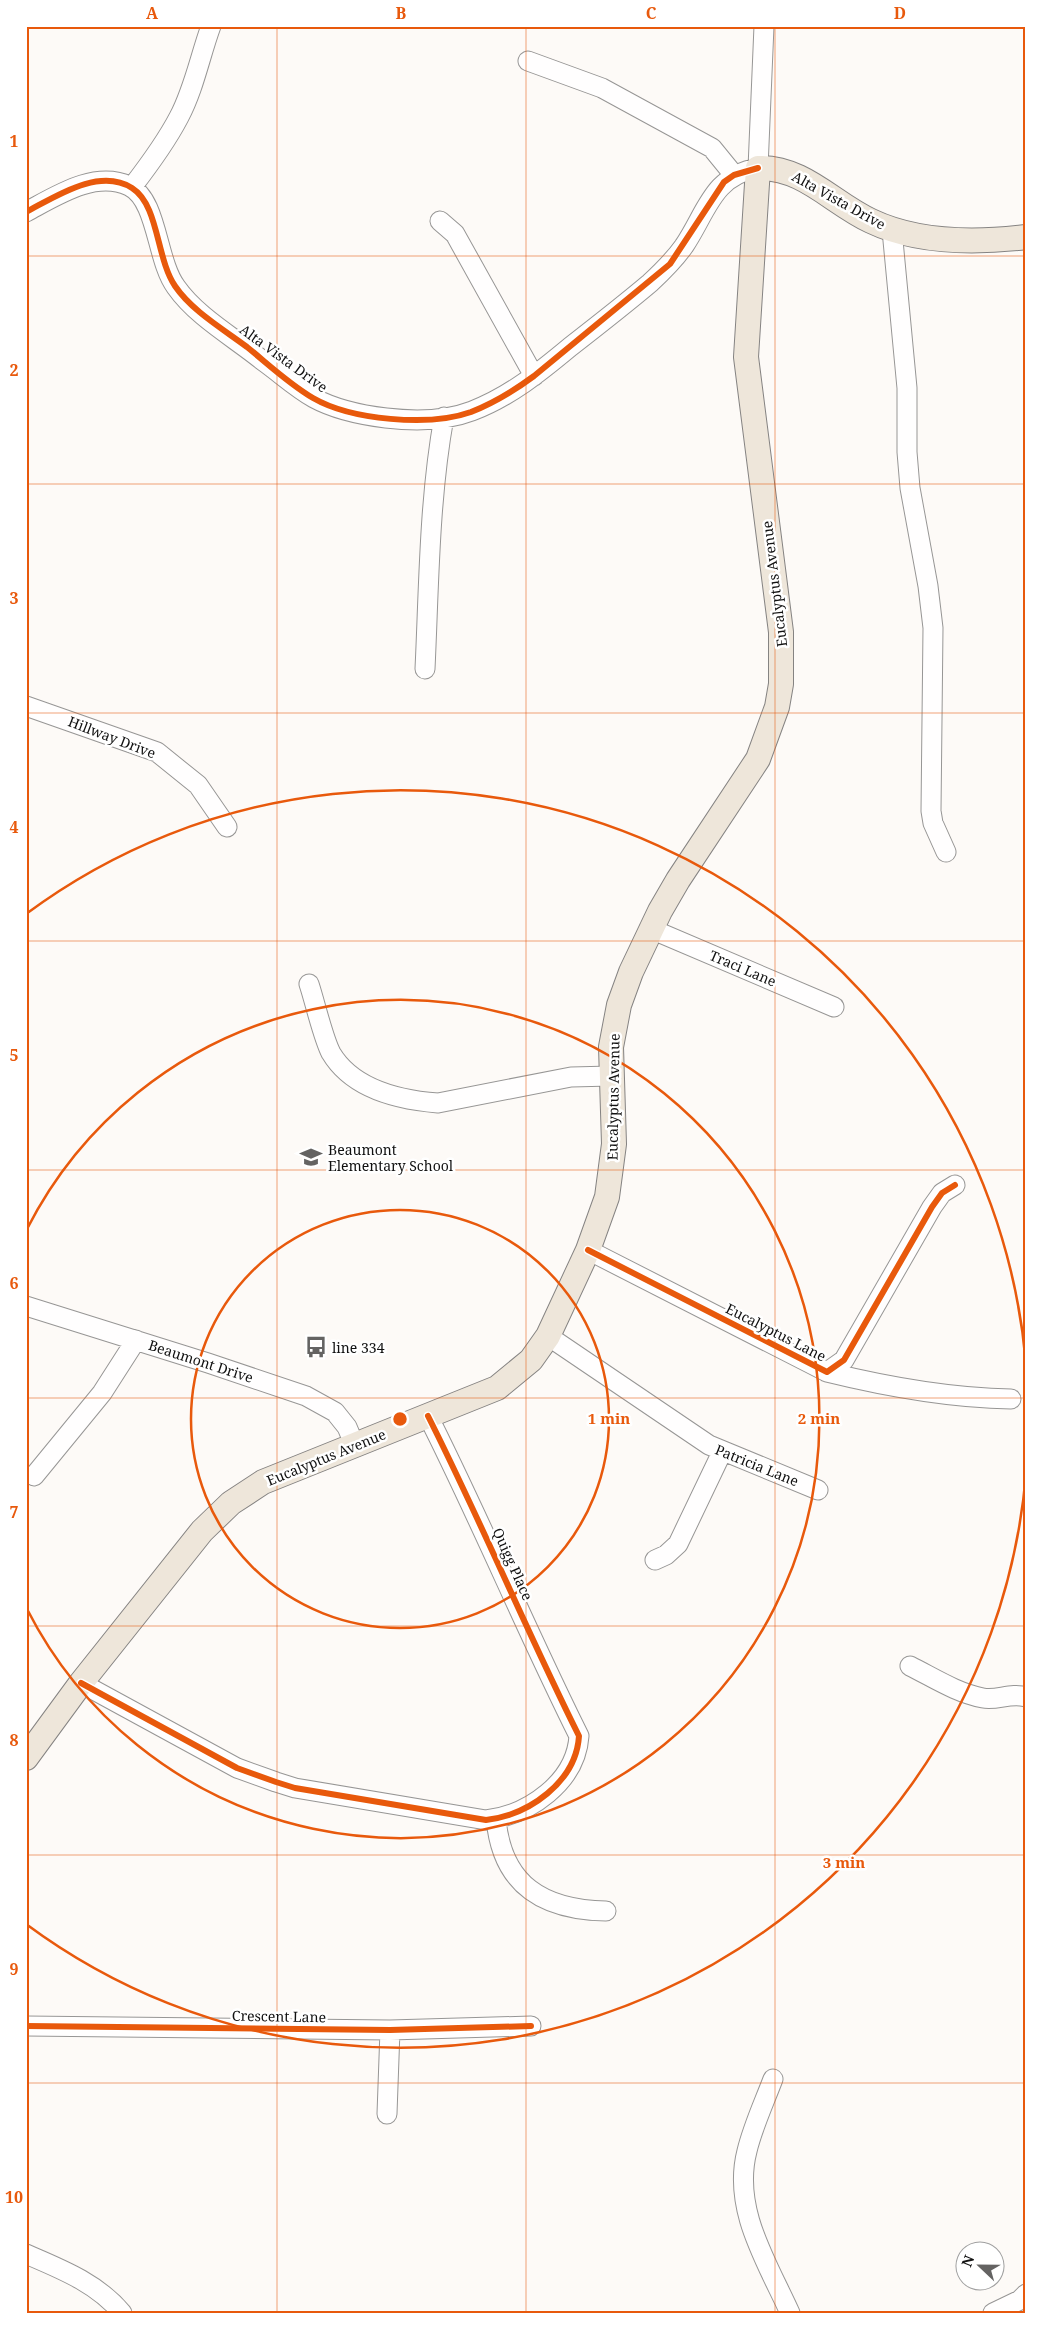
<svg xmlns="http://www.w3.org/2000/svg" width="1052" height="2339" font-family="'Noto Serif',serif">
<style>
.lines{fill:none;stroke-linecap:round;stroke-linejoin:round}
.minor-casing{stroke:#979695;stroke-width:21}
.major-casing{stroke:#858382;stroke-width:26}
.minor{stroke:#fffefe;stroke-width:19}
.major{stroke:#eee6da;stroke-width:24}
.cycleway-casing{stroke:#fff;stroke-width:9}
.cycleway{stroke:#e8590c;stroke-width:6}
.grid{fill:none;stroke:#e8590c;stroke-width:1;stroke-opacity:0.55}
.ring{fill:none;stroke:#e8590c;stroke-width:2.5}
.labels{text-anchor:middle;dominant-baseline:central;stroke-width:5;stroke-linejoin:round;paint-order:stroke}
.street-label{font-size:14px;fill:#111;stroke:#fff}
.poi-label{font-size:14px;fill:#111;stroke:#fff;text-anchor:start}
.centre{fill:#e8590c;stroke:#fff;stroke-width:2.5}
.ring-label{font-size:15px;text-anchor:middle;font-weight:bold;fill:#e8590c;stroke:#fff;stroke-width:5;stroke-linejoin:round;paint-order:stroke}
.neatline{fill:none;stroke:#e8590c;stroke-width:2}
.grid-label{font-size:16px;text-anchor:middle;font-weight:bold;fill:#e8590c}
</style>
<rect width="100%" height="100%" fill="#fdfaf7"/>
<g class="lines">
<!-- minor casing -->
<g class="minor-casing">
<path id="minor" d="M 528,61 L 602,88 L 712,148 L 734,175
M 132,187 C 149,165 166,142 179,117 C 194,89 200,56 211,26
M 26,212 C 56,196 95,170 129,186 C 158,200 156,260 176,287 C 197,317 235,338 263,361 C 280,373 296,388 314,398 C 336,410 361,415 386,418 C 412,421 446,421 472,411 C 509,397 540,372 570,347 C 597,326 624,305 650,283 C 663,271 674,260 684,246 C 707,212 712,176 758,168 L 764,26
M 440,221 L 455,234 L 534,376
M 892,230 L 907,388 L 907,452 L 910,488 L 928,586 L 933,628 L 931,811 L 933,823 L 946,852
M 425,669 C 429,585 429,500 444,417
M 26,706 L 157,752 L 198,785 L 227,827
M 651,929 L 834,1007
M 309,984 C 315,1002 323,1038 331,1053 C 353,1090 399,1100 438,1103 L 571,1077 L 611,1076
M 588,1250 L 827,1372 L 844,1360 L 932,1207 L 942,1193 L 955,1185
M 26,1306 L 208,1363 L 306,1396 L 335,1412 L 347,1427 L 355,1446
M 548,1336 L 709,1445 L 818,1490
M 827,1372 C 888,1387 949,1398 1011,1399
M 34,1476 L 102,1393 L 136,1340
M 655,1560 L 666,1555 L 678,1544 L 722,1452
M 910,1666 C 934,1678 957,1693 983,1698 C 997,1701 1011,1692 1026,1697
M 81,1683 L 237,1768 L 276,1782 L 295,1788 L 486,1820 C 529,1815 576,1782 579,1736 C 526,1630 481,1521 428,1416
M 496,1819 C 502,1885 543,1910 606,1911
M 26,2026 L 390,2030 L 531,2026
M 773,2079 C 764,2103 753,2126 747,2151 C 732,2209 767,2262 790,2313
M 387,2114 L 390,2030
M 26,2254 C 61,2269 97,2283 122,2313
M 993,2313 L 1020,2300 L 1026,2294"/>
</g>
<!-- major casing -->
<g class="major-casing">
<path id="major" d="M 26,1758 L 81,1683 L 202,1531 L 231,1503 L 263,1482 L 497,1388 L 531,1360 L 548,1336 L 588,1250 L 607,1197 L 614,1144 L 611,1047 L 619,1005 L 631,972 L 660,911 L 678,880 L 758,759 L 777,707 L 781,684 L 781,632 L 746,357 L 758,168 C 804,167 832,203 871,221 C 917,243 976,243 1026,237"/>
</g>
<!-- minor -->
<use href="#minor" class="minor"/>
<!-- major -->
<use href="#major" class="major"/>
<!-- cycleway casing -->
<g class="cycleway-casing">
<path id="cycleway" d="M 26,212 C 55,197 99,167 132,188 C 159,205 156,258 175,286 C 192,311 223,329 247,347 C 268,364 289,384 313,398 C 351,420 429,427 471,412 C 494,403 515,390 534,376 L 670,264 L 724,182 L 734,175 L 758,168
M 588,1250 L 827,1372 L 844,1360 L 932,1207 L 942,1193 L 955,1185
M 81,1683 L 237,1768 L 276,1782 L 295,1788 L 486,1820 C 529,1815 576,1782 579,1736 C 526,1630 481,1521 428,1416
M 26,2026 L 390,2030 L 531,2026"/>
</g>
<!-- cycleway -->
<use href="#cycleway" class="cycleway"/>
</g>
<!-- grid -->
<path class="grid" d="M 277,26 L 277,2313M 526,26 L 526,2313M 775,26 L 775,2313M 26,256 L 1026,256M 26,484 L 1026,484M 26,713 L 1026,713M 26,941 L 1026,941M 26,1170 L 1026,1170M 26,1398 L 1026,1398M 26,1626 L 1026,1626M 26,1855 L 1026,1855M 26,2083 L 1026,2083"/>
<!-- distance rings -->
<g class="ring">
<circle cx="400" cy="1419" r="209"/>
<path d="M27 1229A419 419 0 1 1 27 1609"/>
<path d="M1026 1474A628 628 0 0 1 26 1924M26 914A628 628 0 0 1 1026 1364"/>
</g>
<!-- icons -->
<defs>
<g id="school-bare" transform="scale(1.725)"><path d="M0-5L7-2L0 1L-7-2ZM-4 1L0 2.5L4 1V4Q0 6-4 4Z" fill="#646362" stroke="#fff" stroke-width="2.5" paint-order="stroke"/></g>
<g id="bus-bare" transform="scale(1.725)"><path d="M-5-6H5V4H4V6H2V4H-2V6H-4V4H-5ZM-3.5-4V0h7V-4ZM-3.5 1.2v1.5H-2V1.2ZM2 1.2v1.5H3.5V1.2Z" fill="#646362" stroke="#fff" stroke-width="2.5" paint-order="stroke"/></g>
</defs>
<g fill-rule="evenodd">
<use href="#school-bare" x="311" y="1157"/>
<use href="#bus-bare" x="316" y="1347"/>
</g>
<g class="labels">
<!-- street labels -->
<g class="street-label">
<text transform="translate(839 200) rotate(29)">Alta Vista Drive</text>
<text transform="translate(284 358) rotate(36)">Alta Vista Drive</text>
<text transform="translate(774 584) rotate(-97)">Eucalyptus Avenue</text>
<text transform="translate(112 737) rotate(21)">Hillway Drive</text>
<text transform="translate(743 968) rotate(23)">Traci Lane</text>
<text transform="translate(613 1097) rotate(-89)">Eucalyptus Avenue</text>
<text transform="translate(776 1332) rotate(27)">Eucalyptus Lane</text>
<text transform="translate(201 1361) rotate(18)">Beaumont Drive</text>
<text transform="translate(326 1457) rotate(-22)">Eucalyptus Avenue</text>
<text transform="translate(757 1465) rotate(22)">Patricia Lane</text>
<text transform="translate(513 1564) rotate(66)">Quigg Place</text>
<text transform="translate(279 2016) rotate(1)">Crescent Lane</text>
</g>
<!-- poi labels -->
<g class="poi-label">
<text x="328" y="1149">Beaumont<tspan x="328" dy="16">Elementary School</tspan></text>
<text x="332" y="1347">line 334</text>
</g>
</g>
<circle cx="400" cy="1419" r="8" class="centre"/>
<g class="ring-label">
<text x="609" y="1424">1 min</text>
<text x="819" y="1424">2 min</text>
<text x="844" y="1868">3 min</text>
</g>
<!-- border -->
<rect width="1052" height="2339" fill="none" stroke="#ffffff" stroke-width="55"/>
<!-- north arrow -->
<g transform="translate(980 2266) rotate(292)"><circle r="24" fill="#ffffff" stroke="#a0a0a0"/>
<path d="M0-4L9 19L0 12L-9 19Z" fill="#646362"/>
<text y="-8" font-size="14" font-weight="bold" text-anchor="middle" fill="#111111">N</text>
</g>
<rect x="28" y="28" width="996" height="2284" class="neatline"/>
<g class="grid-label">
<text x="152" y="19">A</text>
<text x="401" y="19">B</text>
<text x="651" y="19">C</text>
<text x="900" y="19">D</text>
<text x="14" y="147">1</text>
<text x="14" y="376">2</text>
<text x="14" y="604">3</text>
<text x="14" y="833">4</text>
<text x="14" y="1061">5</text>
<text x="14" y="1289">6</text>
<text x="14" y="1518">7</text>
<text x="14" y="1746">8</text>
<text x="14" y="1975">9</text>
<text x="14" y="2203">10</text>
</g>
</svg>
